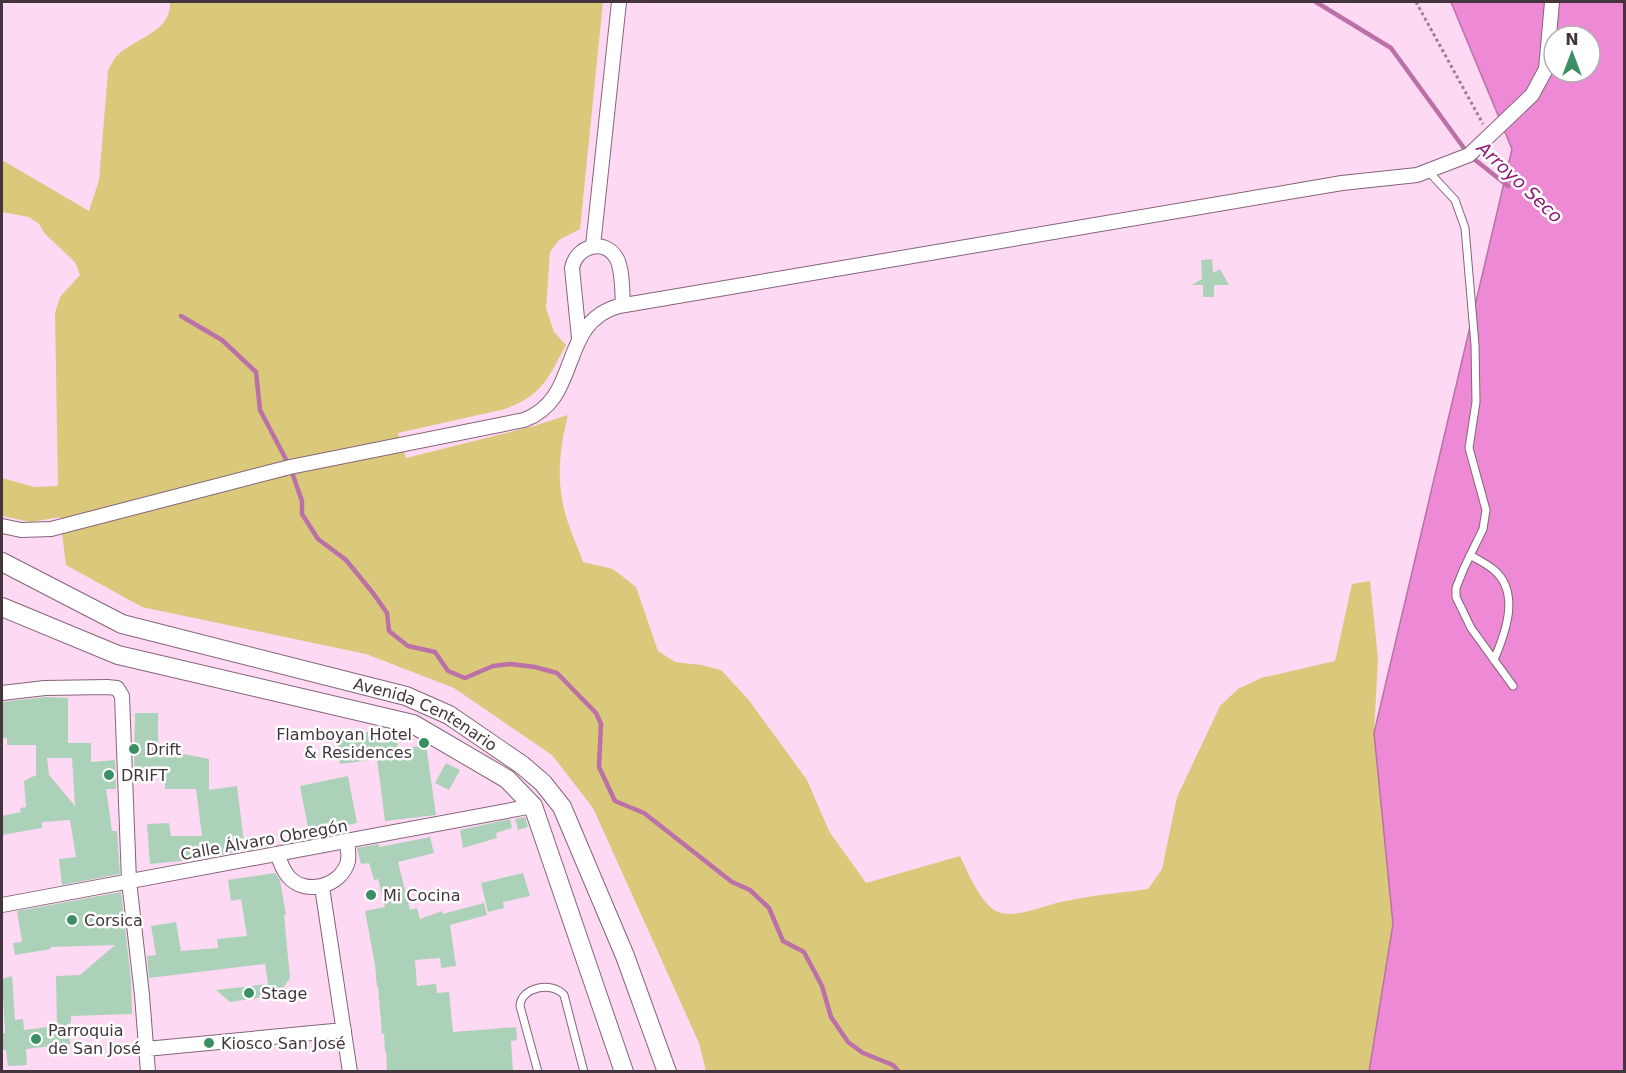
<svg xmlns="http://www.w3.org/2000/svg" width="1626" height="1073" font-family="'DejaVu Sans',sans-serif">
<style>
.green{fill:#dac87b}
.water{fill:#ee8ad5;stroke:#bb70a8;stroke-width:1.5;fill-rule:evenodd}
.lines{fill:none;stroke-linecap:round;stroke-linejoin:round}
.stream{stroke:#bb70a8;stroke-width:4.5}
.building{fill:#abd1b9;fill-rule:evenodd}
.lane-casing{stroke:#84647b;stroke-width:9}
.street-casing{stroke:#84647b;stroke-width:16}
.secondary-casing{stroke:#84647b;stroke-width:20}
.path{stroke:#998092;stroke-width:3;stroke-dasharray:3 3;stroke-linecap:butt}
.lane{stroke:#fff;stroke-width:7}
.street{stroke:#fff;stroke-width:14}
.secondary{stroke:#fff;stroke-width:18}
.poi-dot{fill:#3b8f62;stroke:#fff;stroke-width:2}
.labels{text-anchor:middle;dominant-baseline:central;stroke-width:5;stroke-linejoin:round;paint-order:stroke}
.street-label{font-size:16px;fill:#43343e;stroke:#fff}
.poi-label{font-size:16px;fill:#43343e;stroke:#fff;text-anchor:start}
.water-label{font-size:18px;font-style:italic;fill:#8d1678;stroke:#fff}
</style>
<rect width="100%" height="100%" fill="#fed9f3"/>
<!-- green -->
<path class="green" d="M 170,2 L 603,2 L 580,229 L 559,240 L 550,252 L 546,308 L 554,332 L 566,345 C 548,378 543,395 505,409 L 398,433 L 406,458 L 534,426 L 568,415 C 561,443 557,470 562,499 C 565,520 576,542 583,562 L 613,569 L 636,587 L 658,651 L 675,662 L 701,665 L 721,670 L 748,699 L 807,780 L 829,831 L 866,883 L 960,856 C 968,872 981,905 998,912 C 1016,919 1047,904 1066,901 C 1093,895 1120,893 1148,889 L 1162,869 L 1177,797 L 1220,706 L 1238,689 L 1261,678 L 1335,661 L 1352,584 L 1370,581 L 1378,659 L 1374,733 L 1393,924 L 1369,1071 L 706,1071 L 699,1043 L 593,808 L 552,755 L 454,688 L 366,654 L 142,607 L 66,565 L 60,517 L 31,522 L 2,516 L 2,478 L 34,487 L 58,486 L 55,313 L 60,297 L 80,275 L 75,262 L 45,234 L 39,224 L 29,217 L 2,212 L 2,160 L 89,211 L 99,180 L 108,71 C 110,67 112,62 115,58 C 132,38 172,33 170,2 Z"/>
<!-- water -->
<path class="water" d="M 1451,2 L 1624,2 L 1624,1071 L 1369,1072 L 1393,924 L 1374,733 L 1512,149 ZM 1554,36 L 1590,36 L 1590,72 L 1554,72 Z"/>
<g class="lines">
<!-- stream -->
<path class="stream" d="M 1316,2 L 1391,48 L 1469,155 L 1508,186
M 181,316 L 222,340 L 256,372 L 260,410 L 290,467 L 302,501 L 302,514 L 318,539 L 346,560 L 373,593 L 387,613 L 389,631 L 408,646 L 435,652 L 448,671 L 465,678 L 493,666 L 510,664 L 535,667 L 557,673 L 596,713 L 601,724 L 599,767 L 615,801 L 644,813 L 732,882 L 750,890 L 769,908 L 783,941 L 804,952 L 822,986 L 831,1017 L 848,1042 L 863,1053 L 893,1065 L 899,1072"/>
</g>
<!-- building -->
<path class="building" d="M 1212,259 L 1213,273 L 1220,269 L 1229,285 L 1214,285 L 1214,297 L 1203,297 L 1203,285 L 1191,285 L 1202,279 L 1201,260 Z
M 46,697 L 68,698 L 68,743 L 91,743 L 91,762 L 115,760 L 116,789 L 106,789 L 112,831 L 117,831 L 120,874 L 62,885 L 59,859 L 76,857 L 70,820 L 42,822 L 42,828 L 2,835 L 2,816 L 21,812 L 20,808 L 26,807 L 24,781 L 36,775 L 36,745 L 7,745 L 7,738 L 2,738 L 2,702 ZM 47,758 L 72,758 L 75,806 L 49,775 Z
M 135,713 L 158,713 L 158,749 L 209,759 L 209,790 L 237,786 L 245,850 L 214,856 L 192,854 L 192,860 L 150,864 L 147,824 L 169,823 L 171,836 L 202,836 L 196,789 L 165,789 L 165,770 L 134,770 Z
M 368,732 L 368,737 L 380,735 L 381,743 L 397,740 L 398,749 L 426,745 L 436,815 L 385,821 L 377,759 L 340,764 L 337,740 L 355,737 L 354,734 Z
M 446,763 L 460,770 L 449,790 L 435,783 Z
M 348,776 L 357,823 L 309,833 L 300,786 Z
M 525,817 L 528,827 L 518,830 L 515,819 Z
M 510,819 L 512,828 L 496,833 L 497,838 L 463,848 L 460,830 Z
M 430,837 L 434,853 L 398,862 L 410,910 L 417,908 L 420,919 L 442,911 L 443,914 L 484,903 L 487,915 L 450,925 L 456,966 L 441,968 L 440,958 L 415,960 L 417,986 L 436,984 L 437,993 L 449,992 L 453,1032 L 516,1027 L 517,1040 L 511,1041 L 513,1071 L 387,1071 L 386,1051 L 385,1051 L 384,1034 L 382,1034 L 378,986 L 377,987 L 375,965 L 365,911 L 385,907 L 378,879 L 374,880 L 369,863 L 361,864 L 357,848 L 379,844 L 379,847 Z
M 275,873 L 280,880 L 286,915 L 284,915 L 290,978 L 278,995 L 230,1002 L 216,990 L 268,984 L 265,964 L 149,978 L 147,956 L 156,955 L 151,926 L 176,922 L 181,951 L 218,948 L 217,939 L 247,936 L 241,899 L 231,901 L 228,880 Z
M 523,873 L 530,896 L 503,902 L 504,908 L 488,912 L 481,883 Z
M 121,892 L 131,980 L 132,1014 L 71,1016 L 71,1023 L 68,1024 L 70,1044 L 26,1049 L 27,1065 L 8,1066 L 6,1050 L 2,1050 L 2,1033 L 5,1033 L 2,979 L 12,976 L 15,1020 L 23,1019 L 24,1030 L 57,1026 L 56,976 L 80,975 L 115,945 L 51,947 L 51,949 L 15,955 L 13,943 L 22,942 L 17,911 Z"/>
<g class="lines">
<!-- lane casing -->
<g class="lane-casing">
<path id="lane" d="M 1428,171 L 1455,200 L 1465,228 L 1475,345 L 1476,402 L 1469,448 L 1486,510 L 1483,529 L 1464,568 L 1456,588 L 1456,597 L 1471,628 L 1513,686
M 1470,555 C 1478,560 1487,564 1494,570 C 1521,593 1505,634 1494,660
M 538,1072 L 520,1006 C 521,987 552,981 564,995 L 584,1072"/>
</g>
<!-- street casing -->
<g class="street-casing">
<path id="street" d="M 593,246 L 619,2
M 579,338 L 572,268 C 576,246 605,237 617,259 C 623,272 622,292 623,305
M 2,526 L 21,530 L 51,529 L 290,467 L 524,420 C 583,398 557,323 619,306 L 1342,183 L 1417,175 L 1469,155 L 1532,95 L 1546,69 L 1552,2
M 2,693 L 45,688 L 107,687 L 117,688 L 122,696 L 129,881 L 142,995 L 148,1072
M 278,855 C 280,862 283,870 288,876 C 305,897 342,886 348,861 C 349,854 348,848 347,842
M 322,887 L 350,1072
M 2,905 L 533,806
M 146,1049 L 344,1030"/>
</g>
<!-- secondary casing -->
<g class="secondary-casing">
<g id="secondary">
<path id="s1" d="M 2,562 L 122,624 L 406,696 L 449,715 L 522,765 L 543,783 L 562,807 L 625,956 L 667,1072"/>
<path d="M 2,607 L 118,655 L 413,724 L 507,779 L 533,806 L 624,1072"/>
</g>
</g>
<!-- path -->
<path class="path" d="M 1416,2 L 1483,124"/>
<!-- lane -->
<use href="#lane" class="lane"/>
<!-- street -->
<use href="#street" class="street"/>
<!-- secondary -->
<use href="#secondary" class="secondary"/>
</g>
<!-- markers -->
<g class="poi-dot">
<circle cx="424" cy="743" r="6"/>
<circle cx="134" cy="749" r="6"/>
<circle cx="109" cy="775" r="6"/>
<circle cx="371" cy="895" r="6"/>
<circle cx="72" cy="920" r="6"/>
<circle cx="249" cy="993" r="6"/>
<circle cx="36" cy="1039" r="6"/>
<circle cx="209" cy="1043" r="6"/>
</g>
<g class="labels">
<!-- street labels -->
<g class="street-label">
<text stroke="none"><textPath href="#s1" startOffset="453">Avenida Centenario</textPath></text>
<text transform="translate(264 840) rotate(-10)">Calle Álvaro Obregón</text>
</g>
<!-- poi labels -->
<g class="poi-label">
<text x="412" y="734" text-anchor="end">Flamboyan Hotel<tspan x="412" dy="18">&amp; Residences</tspan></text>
<text x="146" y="749">Drift</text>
<text x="121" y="775">DRIFT</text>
<text x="383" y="895">Mi Cocina</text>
<text x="84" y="920">Corsica</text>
<text x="261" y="993">Stage</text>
<text x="48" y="1030">Parroquia<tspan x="48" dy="18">de San José</tspan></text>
<text x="221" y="1043">Kiosco San José</text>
</g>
<!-- water labels -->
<g class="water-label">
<text transform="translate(1520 182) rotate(43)">Arroyo Seco</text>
</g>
</g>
<!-- border -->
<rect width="1626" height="1073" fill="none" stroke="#43343e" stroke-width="6"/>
<!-- north arrow -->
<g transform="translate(1572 54)"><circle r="28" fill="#ffffff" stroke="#b4aeb2" stroke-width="1.5"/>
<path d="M0-4.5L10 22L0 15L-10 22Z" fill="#3b8f62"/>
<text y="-9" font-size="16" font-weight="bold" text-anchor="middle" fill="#43343e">N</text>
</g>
</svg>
